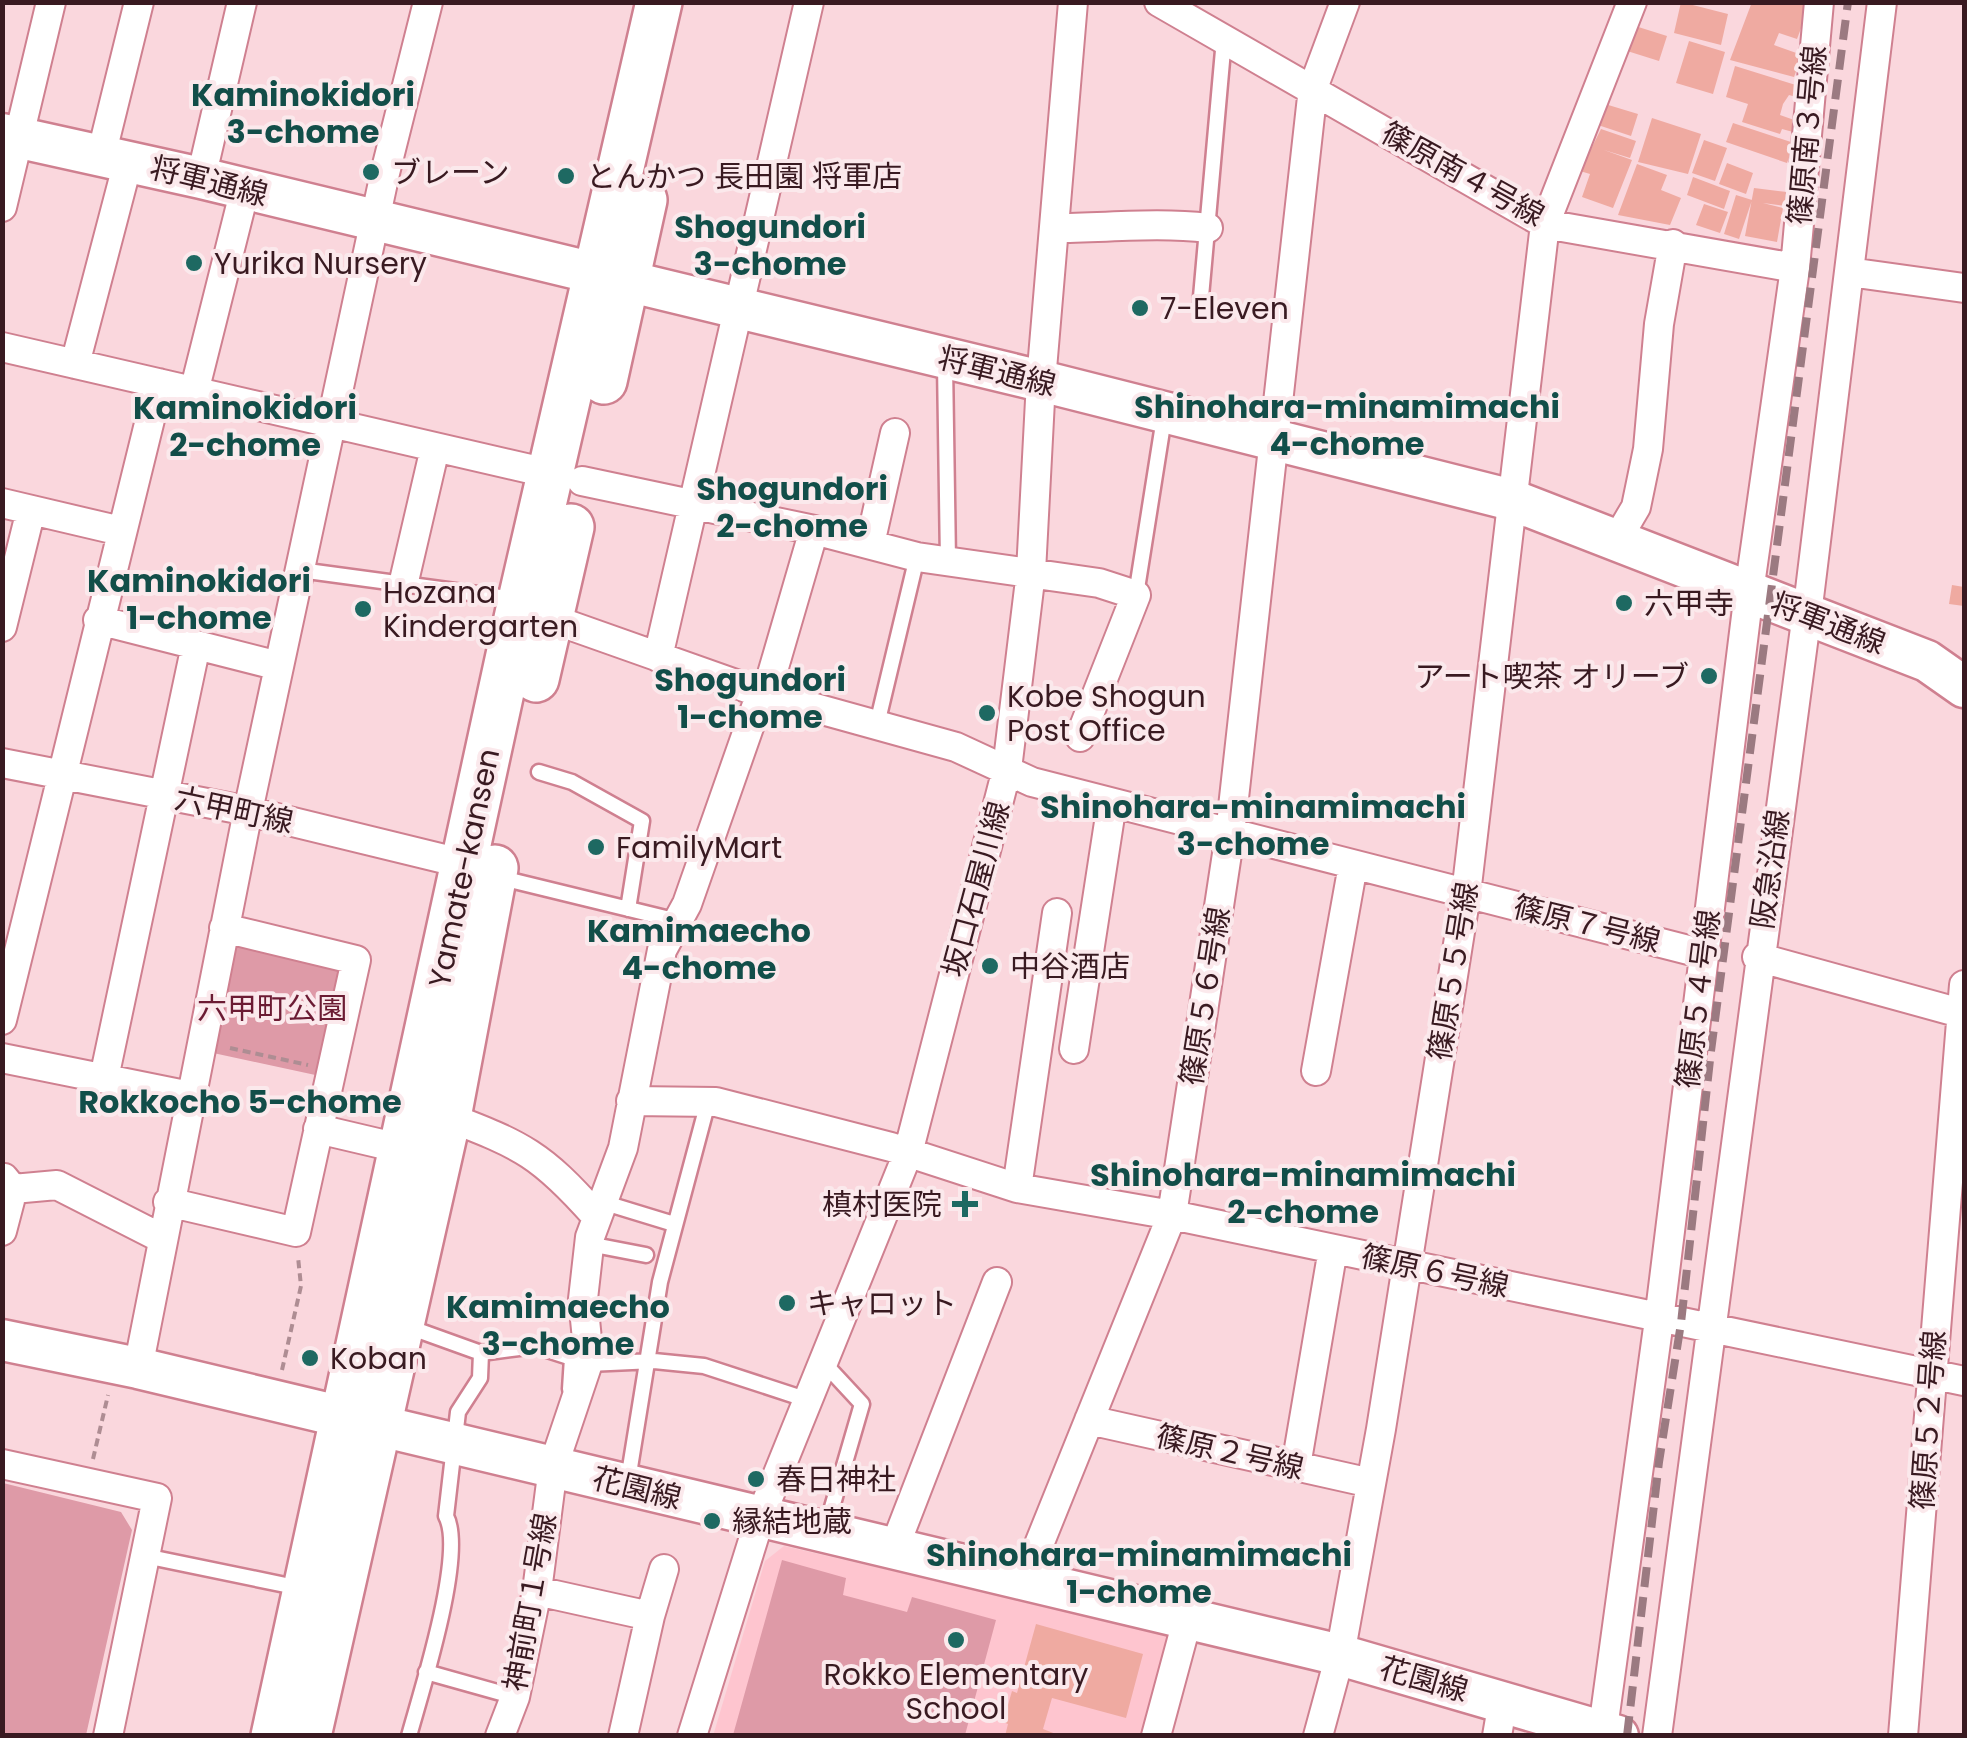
<svg xmlns="http://www.w3.org/2000/svg" width="1967" height="1738" font-family="Poppins,'Noto Sans JP',sans-serif">
<style>
.built{fill:#fec5cf}
.green{fill:#de9aa7}
.building{fill:#efaaa1}
.lines{fill:none;stroke-linecap:round;stroke-linejoin:round}
.lane-casing{stroke:#cf8090;stroke-width:19}
.street-casing{stroke:#cf8090;stroke-width:32}
.secondary-casing{stroke:#cf8090;stroke-width:45}
.primary-casing{stroke:#cf8090;stroke-width:50}
.path{stroke:#ae8d93;stroke-width:4;stroke-dasharray:8 5;stroke-linecap:butt}
.lane{stroke:#fff;stroke-width:14}
.street{stroke:#fff;stroke-width:28}
.secondary{stroke:#fff;stroke-width:40}
.primary{stroke:#fff;stroke-width:45}
.rail{stroke:#9b7a81;stroke-width:8;stroke-dasharray:20 10;stroke-linecap:butt}
.poi-dot{fill:#1e6962;stroke:#fbe9ec;stroke-width:4}
.labels{text-anchor:middle;dominant-baseline:central;stroke-width:8;stroke-linejoin:round;paint-order:stroke}
.street-label{font-size:30px;fill:#391a21;stroke:#fbe9ec}
.poi-label{font-size:30px;fill:#391a21;stroke:#fbe9ec;text-anchor:start}
.park-label{font-size:30px;fill:#6b1b33;stroke:#fbe9ec}
.neighbourhood-label{font-size:32px;font-weight:bold;fill:#124e49;stroke:#fbe9ec}
</style>
<rect width="100%" height="100%" fill="#fad7dd"/>
<!-- built -->
<path class="built" d="M 784,1546 L 1167,1634 L 1174,1646 L 1150,1735 L 713,1736 L 765,1561 Z"/>
<!-- green -->
<path class="green" d="M 243,943 L 334,964 L 343,979 L 320,1076 L 204,1051 L 225,949 Z
M 3,1483 L 121,1512 L 132,1530 L 86,1735 L 3,1735 Z
M 782,1560 L 846,1578 L 843,1595 L 907,1612 L 912,1597 L 996,1620 L 965,1735 L 733,1735 Z"/>
<!-- building -->
<path class="building" d="M 1681,2 L 1728,14 L 1721,45 L 1674,33 Z
M 1752,2 L 1796,2 L 1809,7 L 1797,39 L 1779,33 L 1774,45 L 1802,55 L 1794,77 L 1730,60 Z
M 1632,25 L 1667,36 L 1659,61 L 1624,50 Z
M 1689,41 L 1725,52 L 1713,94 L 1676,83 Z
M 1735,66 L 1799,86 L 1796,97 L 1789,95 L 1783,104 L 1780,115 L 1797,121 L 1793,132 L 1782,129 L 1780,134 L 1742,122 L 1748,104 L 1726,97 Z
M 1605,104 L 1638,114 L 1631,136 L 1598,125 Z
M 1652,118 L 1701,134 L 1688,174 L 1638,162 Z
M 1733,123 L 1794,143 L 1787,163 L 1726,142 Z
M 1601,129 L 1636,141 L 1630,158 L 1604,150 L 1632,160 L 1613,208 L 1582,197 L 1590,174 L 1580,171 Z
M 1704,140 L 1727,148 L 1715,181 L 1692,173 Z
M 1727,163 L 1753,173 L 1746,194 L 1719,184 Z
M 1637,164 L 1667,175 L 1661,190 L 1681,198 L 1670,225 L 1618,215 Z
M 1693,177 L 1730,191 L 1724,209 L 1687,195 Z
M 1754,188 L 1787,192 L 1785,206 L 1763,203 L 1783,208 L 1777,242 L 1745,236 Z
M 1736,195 L 1752,200 L 1739,239 L 1724,234 Z
M 1704,204 L 1728,212 L 1720,233 L 1696,225 Z
M 1952,585 L 1964,587 L 1964,606 L 1949,604 Z
M 1036,1624 L 1143,1654 L 1126,1718 L 1052,1698 L 1043,1729 L 1061,1736 L 1005,1736 L 1008,1724 L 1003,1722 L 1012,1691 L 1017,1693 Z"/>
<g class="lines">
<!-- lane casing -->
<g class="lane-casing">
<path id="lane" d="M 1200,308 L 1224,39
M 945,364 L 948,561
M 300,570 L 515,599
M 1136,595 L 1164,418
M 877,724 L 917,557
M 539,772 L 572,782 L 642,821 L 628,909
M 514,881 L 678,921
M 602,1202 L 674,1224
M 589,1244 L 646,1255
M 406,1326 L 481,1353 L 535,1346 L 572,1358 L 570,1389
M 823,1362 L 862,1404 L 826,1528
M 588,1364 L 654,1361 L 704,1366 L 808,1400
M 628,1480 L 660,1282 L 708,1102
M 145,1556 L 300,1588
M 426,1672 L 515,1697
M 409,1736 C 421,1692 466,1553 446,1516 L 458,1412 L 480,1378 L 481,1353"/>
</g>
<!-- street casing -->
<g class="street-casing">
<path id="street" d="M 1159,2 L 1545,224 L 1795,268
M 101,156 L 139,2
M 201,178 L 242,2
M 2,207 L 51,2
M 1054,228 C 1106,228 1157,222 1208,228
M 1849,272 L 1964,288
M 2,347 L 552,474
M 75,364 L 128,162
M 194,392 L 245,189
M 582,481 L 814,530 L 917,557 L 1099,583 L 1136,595 L 1080,737
M 2,503 L 121,531
M 1616,541 L 1636,507 L 1648,449 L 1659,324 L 1673,244
M 870,544 L 895,433
M 404,581 L 435,448
M 549,618 L 761,693 L 956,747 L 1032,782 L 1704,954
M 98,620 L 279,666
M 2,627 L 31,510
M 658,657 L 809,2
M 2,763 L 248,811 L 465,864
M 1757,957 L 1964,1014
M 2,1020 L 159,383
M 1074,1049 L 1112,803
M 2,1058 L 190,1096
M 1316,1071 L 1353,865
M 104,1078 L 196,645
M 631,1101 L 716,1102 L 891,1147 L 1017,1188 L 1172,1215 L 1964,1381
M 448,1117 C 522,1145 542,1155 595,1215
M 318,1129 L 403,1149
M 1017,1188 L 1057,913
M 13,1189 L 57,1185 L 161,1238
M 168,1202 L 296,1232 L 356,960 L 224,928
M 2,1231 L 13,1189 L 4,1178
M 138,1368 L 248,811 L 385,173 L 428,2
M 1089,1420 L 1371,1483
M 2,1464 L 157,1498 L 108,1736
M 1296,1466 L 1333,1249
M 893,1551 L 997,1282
M 1025,1579 L 1172,1215 L 1230,834 L 1313,88 L 1345,2
M 537,1591 L 650,1616 L 623,1736
M 650,1616 L 664,1569
M 500,1736 L 515,1697 L 537,1591 L 553,1467 L 589,1360 L 583,1299 L 590,1237 L 623,1148 L 662,950 L 687,904 L 761,693 L 770,681 L 814,530
M 692,1736 L 760,1518 L 908,1153 L 1007,769 L 1031,572 L 1041,381 L 1073,2
M 1156,1736 L 1187,1621
M 1318,1736 L 1340,1655 L 1381,1429 L 1466,894 L 1545,224 L 1632,2
M 1497,1736 L 1503,1701
M 1602,1736 L 1659,1320 L 1749,592 L 1795,268 L 1819,2
M 1657,1736 L 1809,598 L 1882,2
M 1903,1736 L 1964,985"/>
</g>
<!-- secondary casing -->
<g class="secondary-casing">
<path id="secondary" d="M 2,134 L 201,178 L 1041,381 L 1512,500 L 1927,661 L 1964,687
M 2,1340 L 138,1368 L 1340,1655 L 1618,1736"/>
</g>
<!-- primary casing -->
<g class="primary-casing">
<path id="primary" d="M 604,381 L 644,200
M 536,679 L 571,527
M 274,1736 L 521,600 L 659,2
M 308,1736 L 448,1117 L 495,868"/>
</g>
<!-- path -->
<path class="path" d="M 230,1048 L 308,1065
M 282,1370 L 301,1286 L 298,1257
M 93,1459 L 108,1395"/>
<!-- lane -->
<use href="#lane" class="lane"/>
<!-- street -->
<use href="#street" class="street"/>
<!-- secondary -->
<use href="#secondary" class="secondary"/>
<!-- primary -->
<use href="#primary" class="primary"/>
<!-- rail -->
<path class="rail" d="M 1627,1736 L 1659,1462 L 1681,1323 L 1711,1051 L 1848,2"/>
</g>
<!-- markers -->
<g class="poi-dot">
<circle cx="371" cy="172" r="10"/>
<circle cx="566" cy="176" r="10"/>
<circle cx="194" cy="263" r="10"/>
<circle cx="1140" cy="308" r="10"/>
<circle cx="1624" cy="603" r="10"/>
<circle cx="363" cy="609" r="10"/>
<circle cx="1709" cy="676" r="10"/>
<circle cx="987" cy="713" r="10"/>
<circle cx="596" cy="847" r="10"/>
<circle cx="990" cy="966" r="10"/>
<path d="M960 1189h10v10h10v10h-10v10h-10v-10h-10v-10h10z"/>
<circle cx="787" cy="1303" r="10"/>
<circle cx="310" cy="1358" r="10"/>
<circle cx="756" cy="1479" r="10"/>
<circle cx="712" cy="1521" r="10"/>
<circle cx="956" cy="1640" r="10"/>
</g>
<g class="labels">
<!-- street labels -->
<g class="street-label">
<text transform="translate(1807 135) rotate(-85)">篠原南３号線</text>
<text transform="translate(1463 174) rotate(29)">篠原南４号線</text>
<text transform="translate(209 181) rotate(14)">将軍通線</text>
<text transform="translate(997 371) rotate(14)">将軍通線</text>
<text transform="translate(1828 623) rotate(21)">将軍通線</text>
<text transform="translate(234 810) rotate(12)">六甲町線</text>
<text transform="translate(464 868) rotate(-78)">Yamate-kansen</text>
<text transform="translate(1770 869) rotate(-82)">阪急沿線</text>
<text transform="translate(976 889) rotate(-75)">坂口石屋川線</text>
<text transform="translate(1587 924) rotate(14)">篠原７号線</text>
<text transform="translate(1453 971) rotate(-81)">篠原５５号線</text>
<text transform="translate(1205 996) rotate(-81)">篠原５６号線</text>
<text transform="translate(1698 999) rotate(-83)">篠原５４号線</text>
<text transform="translate(1435 1271) rotate(12)">篠原６号線</text>
<text transform="translate(1928 1420) rotate(-86)">篠原５２号線</text>
<text transform="translate(1230 1452) rotate(13)">篠原２号線</text>
<text transform="translate(637 1488) rotate(14)">花園線</text>
<text transform="translate(530 1602) rotate(-80)">神前町１号線</text>
<text transform="translate(1424 1679) rotate(16)">花園線</text>
</g>
<!-- poi labels -->
<g class="poi-label">
<text x="391" y="172">ブレーン</text>
<text x="586" y="176">とんかつ 長田園 将軍店</text>
<text x="214" y="263">Yurika Nursery</text>
<text x="1160" y="308">7-Eleven</text>
<text x="383" y="592">Hozana<tspan x="383" dy="34">Kindergarten</tspan></text>
<text x="1644" y="603">六甲寺</text>
<text x="1689" y="676" text-anchor="end">アート喫茶 オリーブ</text>
<text x="1007" y="696">Kobe Shogun<tspan x="1007" dy="34">Post Office</tspan></text>
<text x="616" y="847">FamilyMart</text>
<text x="1010" y="966">中谷酒店</text>
<text x="942" y="1204" text-anchor="end">槙村医院</text>
<text x="807" y="1303">キャロット</text>
<text x="330" y="1358">Koban</text>
<text x="776" y="1479">春日神社</text>
<text x="732" y="1521">縁結地蔵</text>
<text x="956" y="1674" text-anchor="middle">Rokko Elementary<tspan x="956" dy="34">School</tspan></text>
</g>
<!-- park labels -->
<g class="park-label">
<text x="272" y="1008">六甲町公園</text>
</g>
<!-- neighbourhood labels -->
<g class="neighbourhood-label">
<text x="303" y="94">Kaminokidori<tspan x="303" dy="37">3-chome</tspan></text>
<text x="770" y="226">Shogundori<tspan x="770" dy="37">3-chome</tspan></text>
<text x="1347" y="406">Shinohara-minamimachi<tspan x="1347" dy="37">4-chome</tspan></text>
<text x="245" y="407">Kaminokidori<tspan x="245" dy="37">2-chome</tspan></text>
<text x="792" y="488">Shogundori<tspan x="792" dy="37">2-chome</tspan></text>
<text x="199" y="580">Kaminokidori<tspan x="199" dy="37">1-chome</tspan></text>
<text x="750" y="679">Shogundori<tspan x="750" dy="37">1-chome</tspan></text>
<text x="1253" y="806">Shinohara-minamimachi<tspan x="1253" dy="37">3-chome</tspan></text>
<text x="699" y="930">Kamimaecho<tspan x="699" dy="37">4-chome</tspan></text>
<text x="240" y="1101">Rokkocho 5-chome</text>
<text x="1303" y="1174">Shinohara-minamimachi<tspan x="1303" dy="37">2-chome</tspan></text>
<text x="558" y="1306">Kamimaecho<tspan x="558" dy="37">3-chome</tspan></text>
<text x="1139" y="1554">Shinohara-minamimachi<tspan x="1139" dy="37">1-chome</tspan></text>
</g>
</g>
<!-- border -->
<rect width="1967" height="1738" fill="none" stroke="#391a21" stroke-width="10"/>
</svg>
